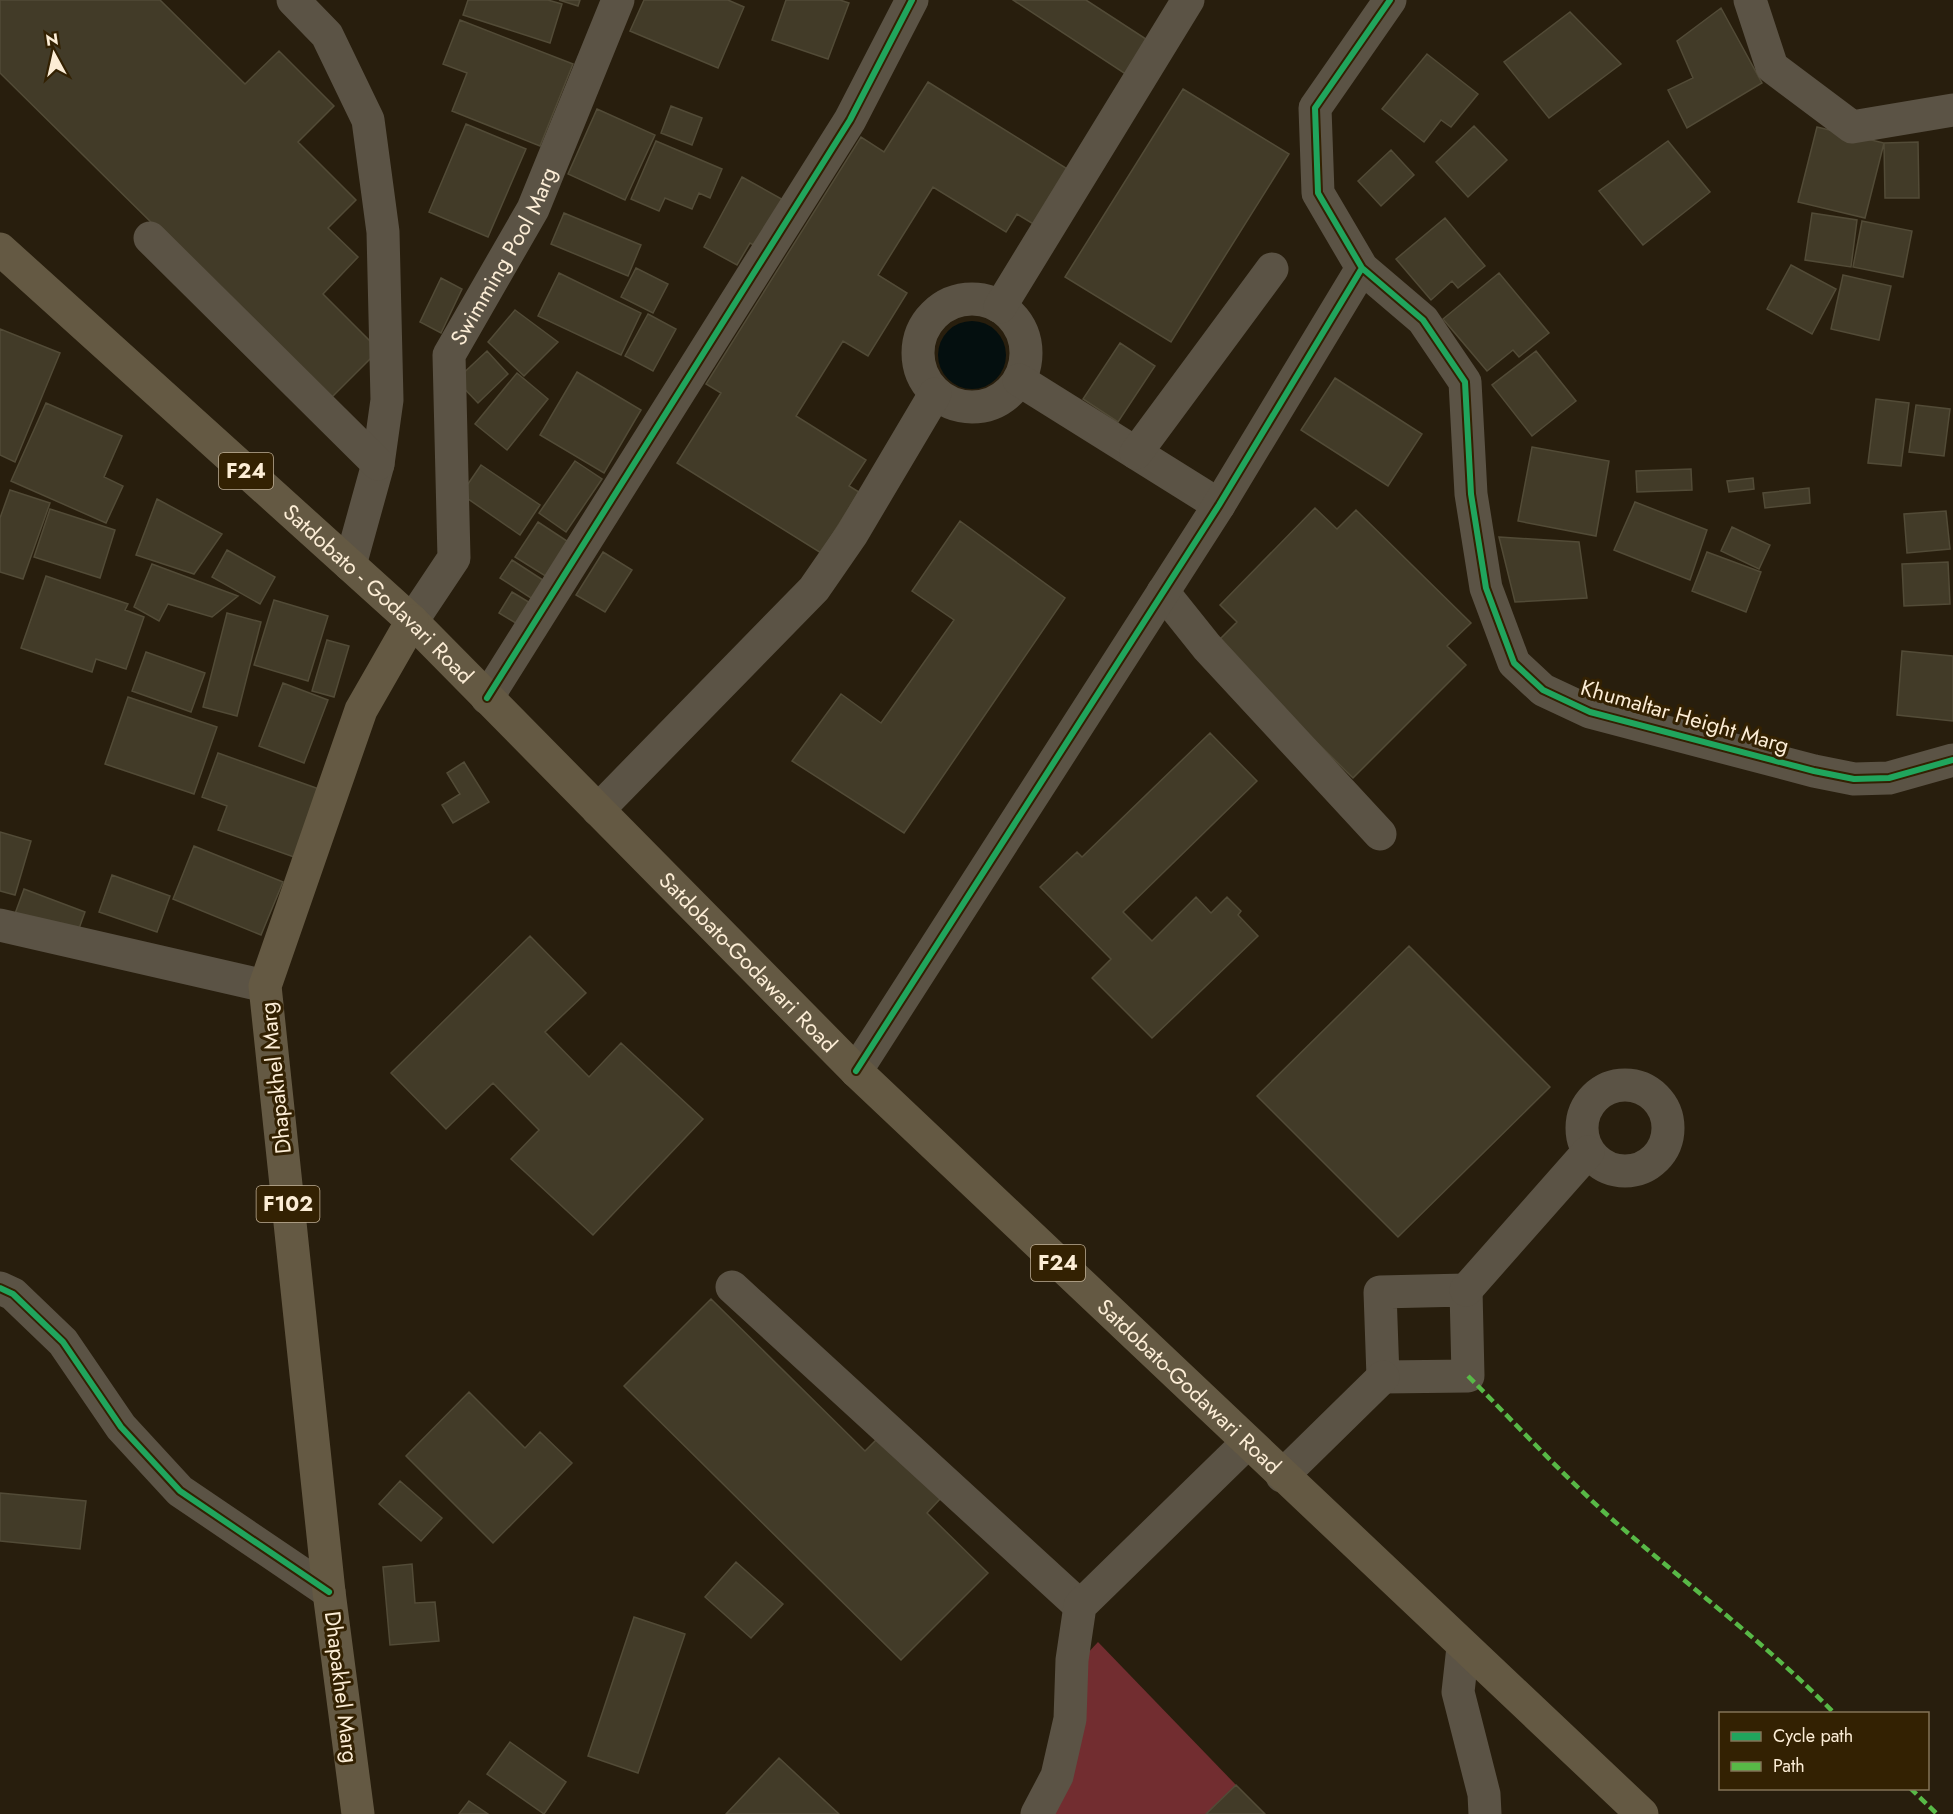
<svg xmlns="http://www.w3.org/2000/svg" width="1953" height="1814" font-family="Jost,sans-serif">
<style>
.green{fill:#722d30}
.water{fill:#040f0f}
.building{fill:#423b28;stroke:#524b37;stroke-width:1.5}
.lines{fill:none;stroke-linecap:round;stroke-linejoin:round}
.minor{stroke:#5b5345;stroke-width:33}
.major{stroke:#645943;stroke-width:33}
.quiet{stroke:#58b947;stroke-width:4.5;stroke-dasharray:9 4.5;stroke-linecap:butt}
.cycleway-casing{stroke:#332102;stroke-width:10}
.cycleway{stroke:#20a55d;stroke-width:6}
.labels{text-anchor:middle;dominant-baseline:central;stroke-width:6;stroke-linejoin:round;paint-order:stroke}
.shield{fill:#332102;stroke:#c0b096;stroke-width:1.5}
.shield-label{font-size:21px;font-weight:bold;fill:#fcedd6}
.street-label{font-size:22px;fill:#fcedd6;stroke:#332102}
</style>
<rect width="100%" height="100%" fill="#281e0d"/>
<!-- green -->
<path class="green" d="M 1098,1642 L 1236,1785 L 1206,1814 L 1040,1814 L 1075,1667 Z"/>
<!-- water -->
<path class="water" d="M938 355a34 34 0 1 1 68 0a34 34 0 1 1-68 0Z"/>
<!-- building -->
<path class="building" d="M 0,0 L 160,0 L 245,84 L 279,51 L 334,106 L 298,142 L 356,200 L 328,228 L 358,257 L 323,294 L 379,350 L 330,399 L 0,73 Z
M 468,0 L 548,0 L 562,4 L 550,43 L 463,15 Z
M 559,0 L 580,0 L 578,6 Z
M 644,0 L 728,0 L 744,7 L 718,68 L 630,31 Z
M 786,0 L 840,0 L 849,3 L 828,59 L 772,40 Z
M 1013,0 L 1086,0 L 1149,41 L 1127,75 Z
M 1721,8 L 1762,83 L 1687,128 L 1668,90 L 1693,78 L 1677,41 Z
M 1570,12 L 1621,64 L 1549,118 L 1504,62 Z
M 460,20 L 573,64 L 540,146 L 452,111 L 467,73 L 443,64 Z
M 1427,54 L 1478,94 L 1451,127 L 1441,120 L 1424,142 L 1382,109 Z
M 928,82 L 1069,170 L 1035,225 L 1017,214 L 1006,232 L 933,187 L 878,275 L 907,293 L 868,356 L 843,341 L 796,416 L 866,460 L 849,486 L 859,492 L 821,553 L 677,463 L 721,393 L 706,384 L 861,137 L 884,152 Z
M 1183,89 L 1289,154 L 1171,342 L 1065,277 Z
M 671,106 L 702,118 L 692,145 L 661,133 Z
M 597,109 L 655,135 L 625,200 L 568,174 Z
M 466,124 L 526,149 L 488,237 L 429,212 Z
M 1474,126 L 1507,160 L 1468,197 L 1436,162 Z
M 1817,127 L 1884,143 L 1865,218 L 1798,202 Z
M 656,141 L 722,169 L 710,198 L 699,193 L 692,209 L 665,198 L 659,211 L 631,199 Z
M 1668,141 L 1710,192 L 1643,245 L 1599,191 Z
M 1918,142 L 1919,198 L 1885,198 L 1884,143 Z
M 1391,150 L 1414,175 L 1381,206 L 1358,181 Z
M 742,177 L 787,202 L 761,249 L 750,243 L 737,265 L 704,247 Z
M 564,213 L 641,245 L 628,276 L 551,244 Z
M 1812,213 L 1857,220 L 1851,267 L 1805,260 Z
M 1445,218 L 1485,266 L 1458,288 L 1452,281 L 1431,300 L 1396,259 Z
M 1862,221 L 1912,231 L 1903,277 L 1853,267 Z
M 1791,265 L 1836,289 L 1812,334 L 1767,309 Z
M 636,268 L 668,284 L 653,313 L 621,297 Z
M 559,273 L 641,313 L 621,355 L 538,316 Z
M 1499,273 L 1549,333 L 1519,357 L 1513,350 L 1487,371 L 1443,319 Z
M 1843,275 L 1891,286 L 1879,340 L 1831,329 Z
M 441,278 L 462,289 L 441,333 L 420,322 Z
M 515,310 L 558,342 L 524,376 L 488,342 Z
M 648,314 L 676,329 L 653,371 L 625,356 Z
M 0,329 L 60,353 L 15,462 L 0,455 Z
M 1120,343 L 1155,366 L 1118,422 L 1083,399 Z
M 487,351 L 508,374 L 478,403 L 456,380 Z
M 1536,351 L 1576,401 L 1532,436 L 1492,385 Z
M 577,372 L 641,410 L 604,473 L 540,435 Z
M 517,373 L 548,399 L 507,450 L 475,424 Z
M 1335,378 L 1422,434 L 1388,486 L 1301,430 Z
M 1876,399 L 1909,403 L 1901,466 L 1868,463 Z
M 46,403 L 122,436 L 104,477 L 123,486 L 106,523 L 11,481 Z
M 1916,405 L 1950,409 L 1944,456 L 1909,452 Z
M 1532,447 L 1609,461 L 1596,536 L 1518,521 Z
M 575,461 L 602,479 L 566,532 L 539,513 Z
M 481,465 L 540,505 L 520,535 L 461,494 Z
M 1691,469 L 1692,490 L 1637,492 L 1636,471 Z
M 1753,478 L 1754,489 L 1729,492 L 1727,481 Z
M 1809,488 L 1810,503 L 1765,508 L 1763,493 Z
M 10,490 L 50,503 L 23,579 L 0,572 L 0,518 Z
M 157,499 L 222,534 L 194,574 L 136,555 Z
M 1635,502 L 1707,530 L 1690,580 L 1614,550 Z
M 1315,508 L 1337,529 L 1356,510 L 1471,623 L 1447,646 L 1466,665 L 1353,778 L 1216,643 L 1237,622 L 1220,605 Z
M 50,509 L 115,530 L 100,578 L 34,557 Z
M 1946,511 L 1950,549 L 1907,553 L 1904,514 Z
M 960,521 L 1065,598 L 904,833 L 792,761 L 841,694 L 881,723 L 954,620 L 912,591 Z
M 538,522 L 570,543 L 547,577 L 515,557 Z
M 1732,527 L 1770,545 L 1759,569 L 1721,551 Z
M 1499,537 L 1579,542 L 1587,598 L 1515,602 Z
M 227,550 L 275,577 L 260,604 L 212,577 Z
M 603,552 L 632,570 L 605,612 L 576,595 Z
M 1707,552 L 1761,572 L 1746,612 L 1692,591 Z
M 512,560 L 546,582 L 534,600 L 500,578 Z
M 1948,562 L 1950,604 L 1904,606 L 1902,564 Z
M 152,564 L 238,596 L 212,617 L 168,604 L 159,621 L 134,607 Z
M 46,576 L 128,604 L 125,610 L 144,617 L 126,669 L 96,659 L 92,672 L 21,648 Z
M 512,592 L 537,607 L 524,628 L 499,613 Z
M 274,600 L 328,616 L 308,681 L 254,665 Z
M 227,613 L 261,622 L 237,716 L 203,707 Z
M 327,640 L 349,646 L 334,697 L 312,691 Z
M 1902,651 L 1953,656 L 1953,721 L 1897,715 Z
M 146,652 L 205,673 L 191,712 L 132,691 Z
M 283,683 L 328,700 L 304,763 L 259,746 Z
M 128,697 L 217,727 L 194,794 L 105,764 Z
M 1210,733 L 1257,781 L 1123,912 L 1152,941 L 1196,897 L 1211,913 L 1227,897 L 1241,911 L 1238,915 L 1258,936 L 1152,1038 L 1092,978 L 1111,959 L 1040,887 L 1077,852 L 1082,857 Z
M 218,753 L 319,789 L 294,857 L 218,830 L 227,806 L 202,797 Z
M 464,762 L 489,802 L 453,823 L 442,805 L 460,794 L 447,773 Z
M 0,832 L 31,841 L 15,895 L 0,891 Z
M 194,846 L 283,882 L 261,935 L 173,899 Z
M 112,875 L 170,896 L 157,932 L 99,912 Z
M 24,889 L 85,912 L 69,956 L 8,933 Z
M 530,936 L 586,993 L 545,1032 L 589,1077 L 621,1043 L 703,1119 L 593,1235 L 511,1159 L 539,1130 L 493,1083 L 446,1129 L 391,1073 Z
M 1409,946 L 1550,1087 L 1398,1237 L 1257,1096 Z
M 711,1299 L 865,1451 L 879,1437 L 941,1498 L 927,1513 L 988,1573 L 901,1660 L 624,1386 Z
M 469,1392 L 525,1448 L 540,1432 L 572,1463 L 493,1543 L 406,1456 Z
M 400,1481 L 442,1518 L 421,1541 L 379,1504 Z
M 0,1493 L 86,1501 L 80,1549 L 0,1541 Z
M 736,1562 L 783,1604 L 751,1638 L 705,1597 Z
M 412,1564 L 415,1603 L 435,1602 L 439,1641 L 390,1645 L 383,1567 Z
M 634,1617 L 685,1634 L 638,1773 L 588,1756 Z
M 510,1742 L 566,1782 L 544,1814 L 487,1774 Z
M 779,1758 L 839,1814 L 726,1814 Z
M 1236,1785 L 1265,1814 L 1206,1814 Z
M 469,1801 L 488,1814 L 459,1814 Z"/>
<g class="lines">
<!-- minor -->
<g class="minor">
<path d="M 293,0 L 327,35 L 368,120 L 383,232 L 387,400 L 378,464 L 350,565"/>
<path d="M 1390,0 L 1315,108 L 1318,193 L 1362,268 L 1423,320 L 1465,382 L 1471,494 L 1486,588 L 1514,663 L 1543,690 L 1590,712 L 1814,771 L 1854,779 L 1889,778 L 1953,760"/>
<path d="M 1750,0 L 1772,67 L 1852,127 L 1953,110"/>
<path d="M 150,238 L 378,464"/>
<circle cx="972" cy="353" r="54"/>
<path d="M 1000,307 L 1188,0"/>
<path d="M 1019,380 L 1219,505"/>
<path d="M 1136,453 L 1272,269"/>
<path d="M 1163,592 L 1207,647 L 1380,834"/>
<path id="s1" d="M 412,621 L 454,558 L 449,355 L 533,209 L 618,0"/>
<path d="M 487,698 L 850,120 L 912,0"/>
<path d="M 598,810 L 814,589 L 852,534 L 935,394"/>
<path d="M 0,925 L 265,986"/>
<path d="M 856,1071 L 1219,505 L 1362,268"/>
<circle cx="1625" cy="1128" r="43"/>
<path d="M 732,1287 L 1080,1606"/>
<path d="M 0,1288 L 13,1294 L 63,1342 L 121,1427 L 180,1491 L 329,1592"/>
<path d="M 1466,1290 L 1468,1376 L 1383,1377 L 1380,1292 Z"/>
<path d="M 1466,1290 L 1588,1152"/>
<path d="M 1282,1476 L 1383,1377"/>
<path d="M 1463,1647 L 1458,1692 L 1484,1794 L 1485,1814"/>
<path d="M 1037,1814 L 1057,1776 L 1070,1719 L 1072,1660 L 1080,1606 L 1247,1443"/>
</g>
<!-- major -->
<g class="major">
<path id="s2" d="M 0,249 L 412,621 L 856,1071 L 1642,1814"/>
<path d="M 358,1814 L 329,1592 L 265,986 L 361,710 L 412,621"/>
</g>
<!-- quiet -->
<path class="quiet" d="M 1468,1376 C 1513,1421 1557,1469 1604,1512 C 1680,1580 1764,1641 1835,1714
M 1910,1788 L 1937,1814"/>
<!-- cycleway casing -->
<g class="cycleway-casing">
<path id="cycleway" d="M 1390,0 L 1315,108 L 1318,193 L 1362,268 L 1423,320 L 1465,382 L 1471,494 L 1486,588 L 1514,663 L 1543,690 L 1590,712 L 1814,771 L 1854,779 L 1889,778 L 1953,760
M 487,698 L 850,120 L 912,0
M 856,1071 L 1219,505 L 1362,268
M 0,1288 L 13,1294 L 63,1342 L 121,1427 L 180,1491 L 329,1592"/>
</g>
<!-- cycleway -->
<use href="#cycleway" class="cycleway"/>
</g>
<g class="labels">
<!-- shield labels -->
<g class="shield">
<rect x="219" y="453" width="54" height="36" rx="4.5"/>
<rect x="256.5" y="1186" width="63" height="36" rx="4.5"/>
<rect x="1031" y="1245" width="54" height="36" rx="4.5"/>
</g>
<g class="shield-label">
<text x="246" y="471">F24</text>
<text x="288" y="1204">F102</text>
<text x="1058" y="1263">F24</text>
</g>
<!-- street labels -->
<g class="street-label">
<text stroke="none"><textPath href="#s1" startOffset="392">Swimming Pool Marg</textPath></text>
<text stroke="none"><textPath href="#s2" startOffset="512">Satdobato - Godavari Road</textPath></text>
<text transform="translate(1685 716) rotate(16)">Khumaltar Height Marg</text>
<text stroke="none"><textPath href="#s2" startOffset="1034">Satdobato-Godawari Road</textPath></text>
<text transform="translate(275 1078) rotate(-96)">Dhapakhel Marg</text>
<text stroke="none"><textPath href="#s2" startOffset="1646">Satdobato-Godawari Road</textPath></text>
<text transform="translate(342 1687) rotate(83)">Dhapakhel Marg</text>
</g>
</g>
<!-- legend -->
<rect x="1719" y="1712" width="210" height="78" fill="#332102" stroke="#837357" stroke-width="1.5"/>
<rect x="1731" y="1732" width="30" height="9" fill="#20a55d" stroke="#837357" stroke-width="1.5"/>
<text x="1773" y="1742" font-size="18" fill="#fcedd6">Cycle path</text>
<rect x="1731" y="1762" width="30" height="9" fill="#58b947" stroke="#837357" stroke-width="1.5"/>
<text x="1773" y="1772" font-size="18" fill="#fcedd6">Path</text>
<!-- north arrow -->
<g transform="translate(54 54) rotate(352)" stroke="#332102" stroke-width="4.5" paint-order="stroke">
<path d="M0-4.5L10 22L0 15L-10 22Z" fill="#fcedd6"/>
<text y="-9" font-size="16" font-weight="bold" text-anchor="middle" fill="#fcedd6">N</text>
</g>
</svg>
